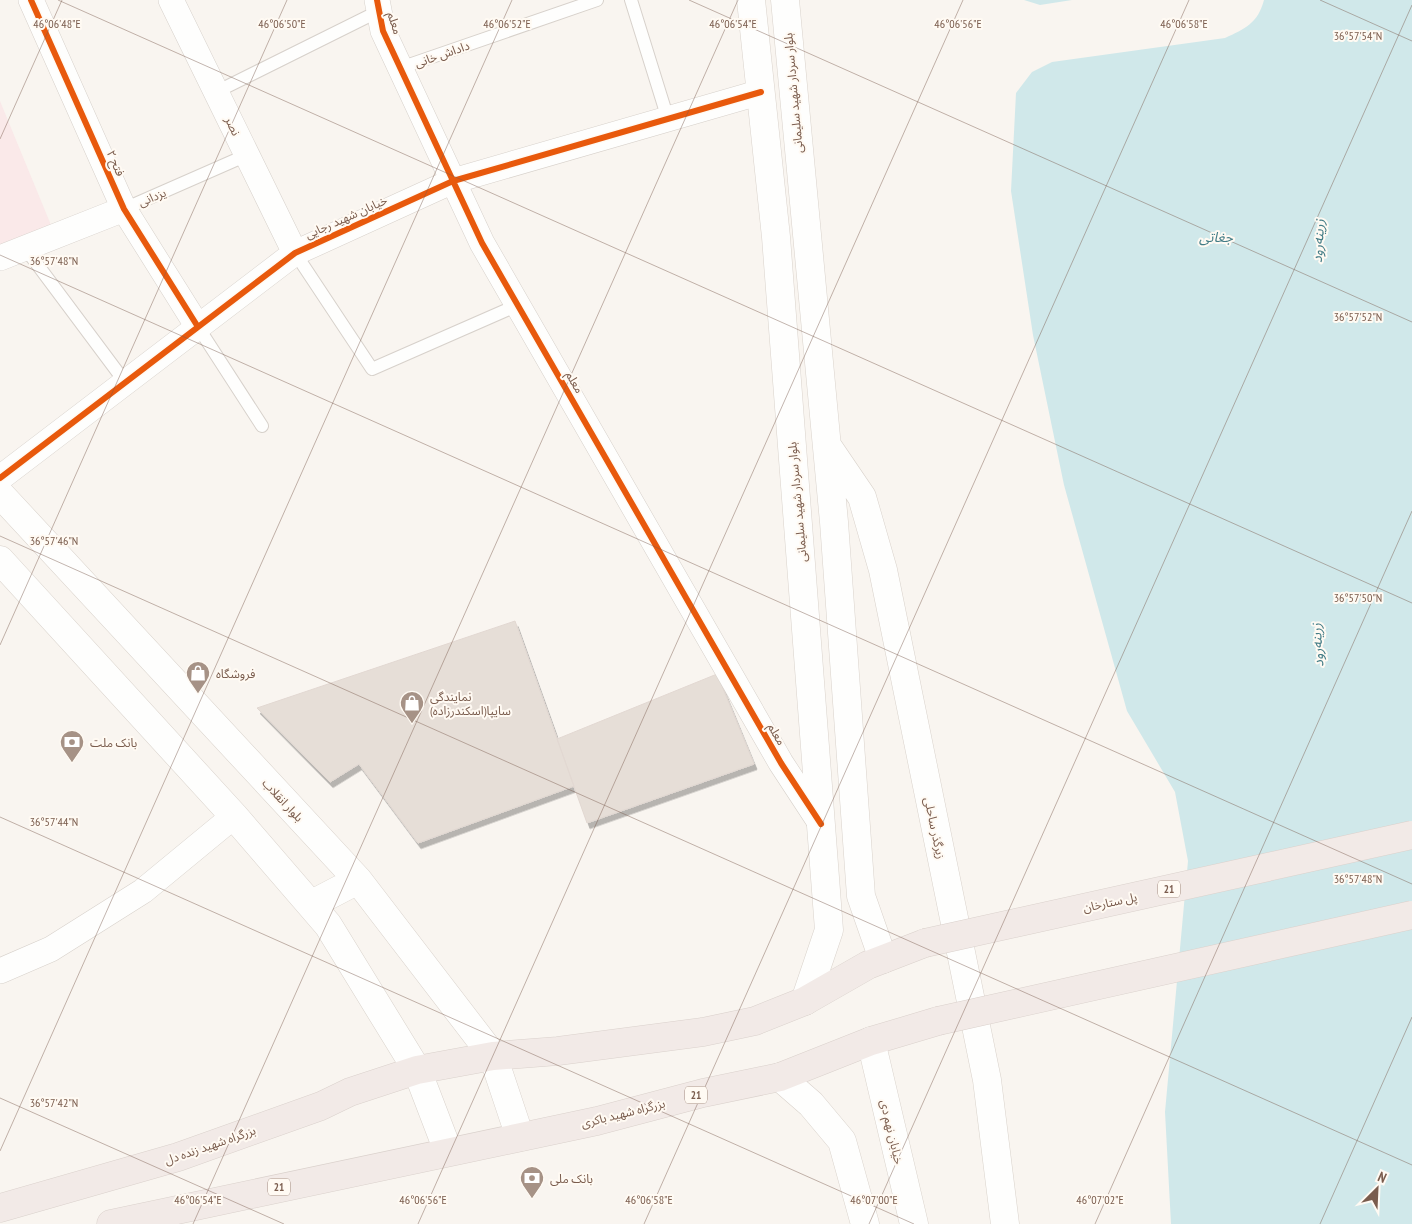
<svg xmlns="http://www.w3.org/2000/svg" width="1412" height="1224" font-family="'PT Sans Narrow','Noto Sans Arabic',sans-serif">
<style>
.medical{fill:#fae9e9}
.water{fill:#d0e8ea}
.building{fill:#e6ded7;stroke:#e2d8d2;filter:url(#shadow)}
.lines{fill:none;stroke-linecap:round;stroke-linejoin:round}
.lane-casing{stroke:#d7d1cb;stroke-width:14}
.street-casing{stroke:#d7d1cb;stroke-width:26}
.secondary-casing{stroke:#d9d2cb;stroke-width:29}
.highway-casing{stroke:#dad1cc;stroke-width:29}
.lane{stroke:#fefefd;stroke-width:12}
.street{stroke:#fefefd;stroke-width:25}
.secondary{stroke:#fefefd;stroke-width:28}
.highway{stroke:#f2eae7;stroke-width:28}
.highway-bridge-casing{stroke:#dad1cc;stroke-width:29;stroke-linecap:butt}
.highway-bridge{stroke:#f2eae7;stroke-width:28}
.cycleway-casing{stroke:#fffaf3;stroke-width:9}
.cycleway{stroke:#e8590c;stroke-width:6}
.ticks{fill:none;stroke:#7a5c4d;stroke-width:1;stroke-opacity:0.45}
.labels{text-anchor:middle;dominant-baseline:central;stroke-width:4;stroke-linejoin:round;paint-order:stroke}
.shield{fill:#fffaf3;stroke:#a28b7f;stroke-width:1}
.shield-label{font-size:11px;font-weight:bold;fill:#7a5c4d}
.street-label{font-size:12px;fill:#7a5c4d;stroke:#fffaf3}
.poi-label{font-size:12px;fill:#7a5c4d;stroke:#fffaf3;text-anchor:start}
.water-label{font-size:14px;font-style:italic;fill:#437c86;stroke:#fffaf3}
.ticks-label{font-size:12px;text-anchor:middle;fill:#7a5c4d;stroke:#fffaf3;stroke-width:4;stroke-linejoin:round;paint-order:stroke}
</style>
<defs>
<filter id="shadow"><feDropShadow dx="3" dy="5.5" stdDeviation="0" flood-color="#0004"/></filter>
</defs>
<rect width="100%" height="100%" fill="#f9f5f0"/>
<!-- medical -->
<path class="medical" d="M 0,101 L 51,225 L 0,246 Z"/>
<!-- water -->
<path class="water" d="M 1024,0 L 1072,0 L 1040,5 Z
M 1264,0 L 1412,0 L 1412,1224 L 1171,1224 L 1165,1112 L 1188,861 L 1175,792 L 1127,711 L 1064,485 L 1033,335 L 1011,191 L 1016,93 L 1032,72 L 1052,62 L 1225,38 C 1245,29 1258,23 1264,0 Z"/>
<!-- building -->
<path class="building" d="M 515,621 L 574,786 L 418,843 L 359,764 L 330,782 L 257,708 Z
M 717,674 L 754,764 L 587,823 L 557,739 Z"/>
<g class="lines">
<!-- lane casing -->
<g class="lane-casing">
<path id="lane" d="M 631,0 L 668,119
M 400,68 L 597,0
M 216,92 L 379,11
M 124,209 L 247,155
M 25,248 L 125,382
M 295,253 L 372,369 L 518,305
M 198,327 L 262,426"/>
</g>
<!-- street casing -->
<g class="street-casing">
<path id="street" d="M 31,0 L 124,209 L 198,327
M 171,0 L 295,253
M 377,0 L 383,31 L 482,243 L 781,763 L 821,824
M 0,258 L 124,209
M 0,478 L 295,253 L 453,181 L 761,92
M 0,971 L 51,949 L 143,891 L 234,816"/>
</g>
<!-- secondary casing -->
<g class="secondary-casing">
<path id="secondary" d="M 751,0 L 776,237 L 829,930 L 805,1001
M 785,0 L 834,522 L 861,896 L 883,959
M 828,447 L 862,497 L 883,570 L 987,1080 L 1005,1224
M 0,494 L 358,880 L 493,1056 L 520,1137
M 0,560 L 234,816 L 328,925 L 417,1070 L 448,1151
M 312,904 L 358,880
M 871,1041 L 914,1224
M 780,1077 L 811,1104 L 842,1141 L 865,1224"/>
</g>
<!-- highway casing -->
<g class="highway-casing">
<path id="highway" d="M 0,1208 L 178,1157 L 321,1106 L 350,1092 L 417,1070 L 493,1056 L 558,1051 L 703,1032 L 755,1021 L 805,1001 L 868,965 L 925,943
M 111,1224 L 597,1121 L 703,1093 L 780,1077 L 871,1041 L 938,1021"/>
</g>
<!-- lane -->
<use href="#lane" class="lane"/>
<!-- street -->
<use href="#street" class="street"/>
<!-- secondary -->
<use href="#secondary" class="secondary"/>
<!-- highway -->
<use href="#highway" class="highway"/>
<!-- highway-bridge casing -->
<g class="highway-bridge-casing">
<path id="highway-bridge" d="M 925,943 L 1412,835
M 938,1021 L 1412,915"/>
</g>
<!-- highway-bridge -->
<use href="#highway-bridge" class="highway-bridge"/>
<!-- cycleway casing -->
<g class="cycleway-casing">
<path id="cycleway" d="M 31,0 L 124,209 L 198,327
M 377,0 L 383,31 L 482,243 L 781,763 L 821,824
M 0,478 L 295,253 L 453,181 L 761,92"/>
</g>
<!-- cycleway -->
<use href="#cycleway" class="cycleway"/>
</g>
<!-- ticks -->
<path class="ticks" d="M 58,0 L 1412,603M 689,0 L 1412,322M 1320,0 L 1412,41M 0,139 L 62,0M 0,255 L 1412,884M 0,536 L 1412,1165M 0,645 L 287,0M 0,817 L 914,1224M 0,1098 L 284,1224M 0,1151 L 512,0M 193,1224 L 738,0M 418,1224 L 963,0M 644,1224 L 1189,0M 869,1224 L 1412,5M 1095,1224 L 1412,511M 1320,1224 L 1412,1017"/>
<!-- icons -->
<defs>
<g id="shop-pin" transform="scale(1.25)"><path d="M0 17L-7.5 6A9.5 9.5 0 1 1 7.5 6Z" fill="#a69286" stroke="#fffaf3"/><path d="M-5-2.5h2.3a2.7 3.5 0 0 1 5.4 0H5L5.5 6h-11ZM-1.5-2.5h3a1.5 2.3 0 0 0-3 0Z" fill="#fff"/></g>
<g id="bank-pin" transform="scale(1.25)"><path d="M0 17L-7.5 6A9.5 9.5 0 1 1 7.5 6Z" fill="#a69286" stroke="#fffaf3"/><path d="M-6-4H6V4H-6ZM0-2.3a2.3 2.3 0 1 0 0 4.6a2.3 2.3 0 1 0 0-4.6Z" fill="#fff"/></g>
</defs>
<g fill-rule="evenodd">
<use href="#shop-pin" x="198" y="673"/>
<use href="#shop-pin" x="412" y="703"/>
<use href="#bank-pin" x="72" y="742"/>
<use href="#bank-pin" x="532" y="1178"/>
</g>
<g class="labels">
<!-- shield labels -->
<g class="shield">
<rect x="1158" y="880.5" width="22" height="17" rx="4"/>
<rect x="685" y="1086.5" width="22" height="17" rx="4"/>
<rect x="268" y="1178.5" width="22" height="17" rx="4"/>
</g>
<g class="shield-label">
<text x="1169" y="889">21</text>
<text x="696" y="1095">21</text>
<text x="279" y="1187">21</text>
</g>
<!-- street labels -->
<g class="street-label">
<text transform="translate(395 23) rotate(72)">معلم</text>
<text transform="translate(442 54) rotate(-19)">داداش خانی</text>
<text transform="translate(793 93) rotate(-95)">بلوار سردار شهید سلیمانی</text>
<text transform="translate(233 126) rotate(64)">نصر</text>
<text transform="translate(116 163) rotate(66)">فتح ۲</text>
<text transform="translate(152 197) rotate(-23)">یزدانی</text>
<text transform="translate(346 217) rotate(-24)">خیابان شهید رجایی</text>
<text transform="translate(575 382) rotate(60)">معلم</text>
<text transform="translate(797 502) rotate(-95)">بلوار سردار شهید سلیمانی</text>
<text transform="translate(777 734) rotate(60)">معلم</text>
<text transform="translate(283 800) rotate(47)">بلوار انقلاب</text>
<text transform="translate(935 828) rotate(78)">زیرگذر ساحلی</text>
<text transform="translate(1110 902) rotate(-12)">پل ستارخان</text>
<text transform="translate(623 1113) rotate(-14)">بزرگراه شهید باکری</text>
<text transform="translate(892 1132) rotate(77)">خیابان نهم دی</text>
<text transform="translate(210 1145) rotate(-19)">بزرگراه شهید زنده دل</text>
</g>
<!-- poi labels -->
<g class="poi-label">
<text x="216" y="673">فروشگاه</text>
<text x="430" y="696">نمایندگی<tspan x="430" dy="14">سایپا(اسکندرزاده)</tspan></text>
<text x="90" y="742">بانک ملت</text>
<text x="550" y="1178">بانک ملی</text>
</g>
<!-- water labels -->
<g class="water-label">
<text x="1216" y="237">جغاتی</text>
<text transform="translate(1318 241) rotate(-87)">زرینه‌رود</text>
<text transform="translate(1317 645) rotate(-94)">زرینه‌رود</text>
</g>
</g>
<g class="ticks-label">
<text x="57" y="28">46°06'48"E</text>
<text x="282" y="28">46°06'50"E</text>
<text x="733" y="28">46°06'54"E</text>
<text x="958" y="28">46°06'56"E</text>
<text x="1184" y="28">46°06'58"E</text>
<text x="507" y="28">46°06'52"E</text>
<text x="1358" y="40">36°57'54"N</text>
<text x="54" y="265">36°57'48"N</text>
<text x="1358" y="321">36°57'52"N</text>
<text x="54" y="545">36°57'46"N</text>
<text x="1358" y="602">36°57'50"N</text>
<text x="54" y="826">36°57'44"N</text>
<text x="1358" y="883">36°57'48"N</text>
<text x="54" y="1107">36°57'42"N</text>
<text x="198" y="1204">46°06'54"E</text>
<text x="423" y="1204">46°06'56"E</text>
<text x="649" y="1204">46°06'58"E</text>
<text x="874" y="1204">46°07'00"E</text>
<text x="1100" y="1204">46°07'02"E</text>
</g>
<!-- north arrow -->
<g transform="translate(1377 1189) rotate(24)" stroke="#fffaf3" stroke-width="4" paint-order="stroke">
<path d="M0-4L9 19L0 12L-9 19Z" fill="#7a5c4d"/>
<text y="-8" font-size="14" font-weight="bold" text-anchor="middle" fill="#7a5c4d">N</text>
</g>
</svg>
